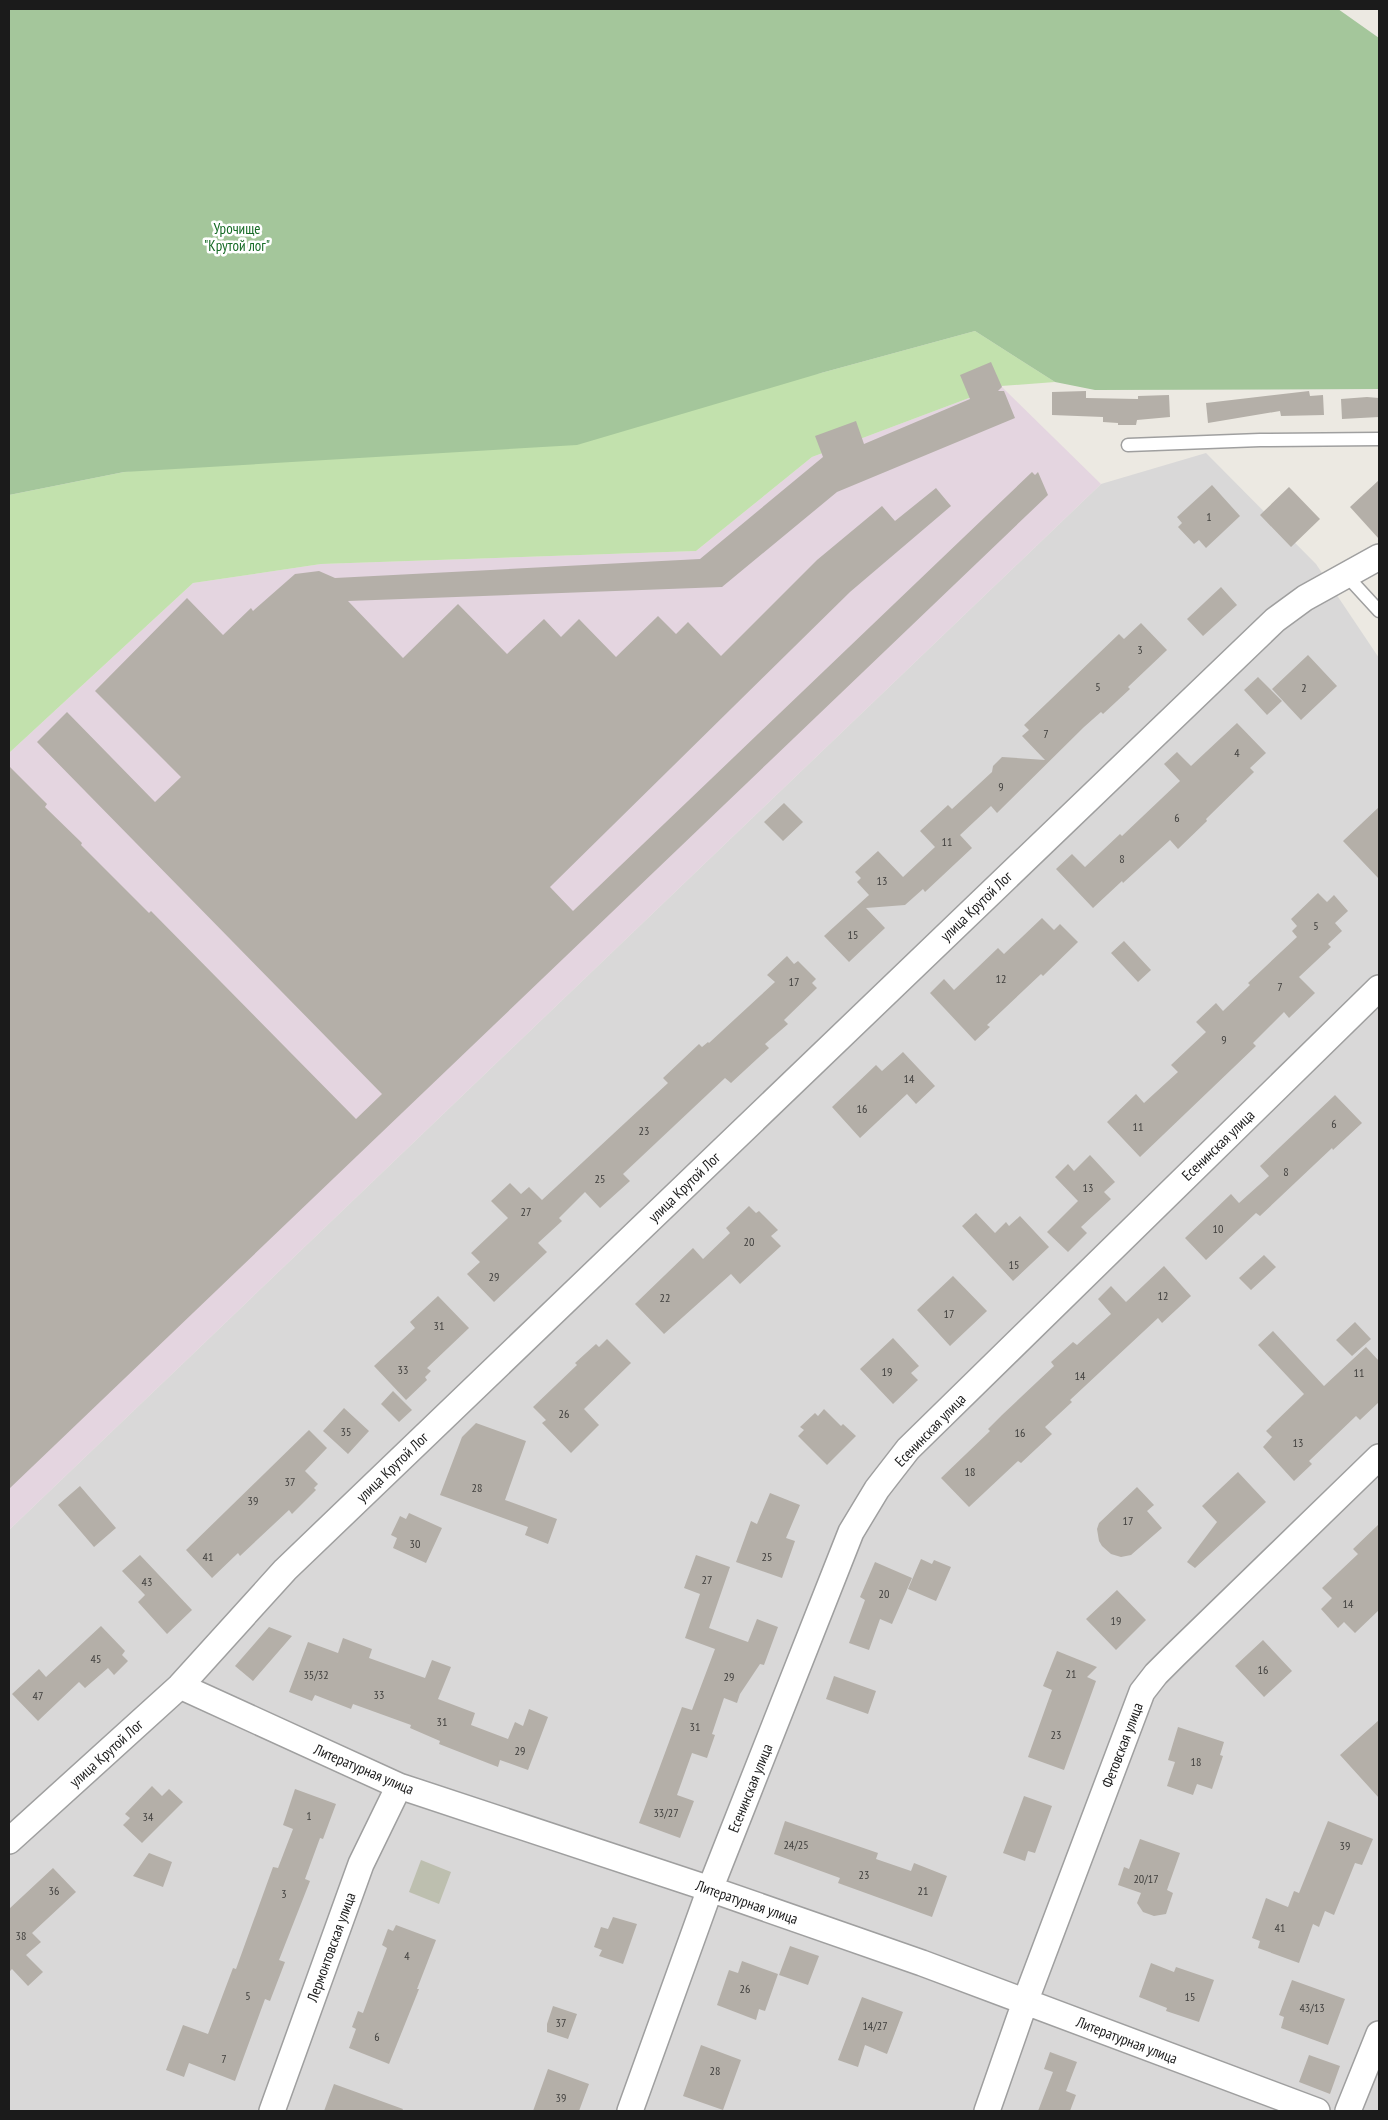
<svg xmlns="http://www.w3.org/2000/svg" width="1388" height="2120" font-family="'PT Sans Narrow',sans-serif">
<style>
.residential{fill:#d9d8d8}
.industrial{fill:#e4d5e0}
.construction{fill:#bdbfaf}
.grass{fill:#c2e1ad}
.forest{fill:#a4c69b}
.building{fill:#b4afa8}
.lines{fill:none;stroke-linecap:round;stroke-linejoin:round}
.service-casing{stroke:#9f9f9f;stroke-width:15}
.minor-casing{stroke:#9f9f9f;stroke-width:28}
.service{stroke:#fff;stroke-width:12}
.minor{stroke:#fff;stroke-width:25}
.labels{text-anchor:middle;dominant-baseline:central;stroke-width:5;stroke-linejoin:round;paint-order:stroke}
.number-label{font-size:12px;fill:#41403e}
.park-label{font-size:15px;fill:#176b26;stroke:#fff}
.street-label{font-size:15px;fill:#1b1b1b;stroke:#fff}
</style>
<rect width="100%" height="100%" fill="#ece9e2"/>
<!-- residential -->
<path class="residential" d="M 1206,453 L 1316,564 L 1379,658 L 1379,2111 L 9,2111 L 9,1530 L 1101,484 Z"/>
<!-- industrial -->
<path class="industrial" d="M 1001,386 L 1101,484 L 9,1530 L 9,753 L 193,583 L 321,564 L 696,551 L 812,457 Z"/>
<!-- construction -->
<path class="construction" d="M 421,1860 L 451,1872 L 439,1904 L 409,1892 Z"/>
<!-- grass -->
<path class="grass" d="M 975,331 L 1055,382 L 1001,386 L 812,457 L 696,551 L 321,564 L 193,583 L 9,753 L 9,495 L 124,472 L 821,373 Z"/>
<!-- forest -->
<path class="forest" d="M 9,9 L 1338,9 L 1379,38 L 1379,389 L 1095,390 L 1055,382 L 975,331 L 821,373 L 577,445 L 124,472 L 9,495 Z"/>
<!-- building -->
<path class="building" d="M 991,362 L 1002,387 L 998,391 L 1004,391 L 1015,418 L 837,492 L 722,587 L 348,601 L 403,658 L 458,604 L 507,654 L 544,619 L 561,637 L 579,619 L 616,657 L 658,616 L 676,634 L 688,622 L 721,656 L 817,560 L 882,506 L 895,521 L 936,488 L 951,506 L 850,592 L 550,887 L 573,911 L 1032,472 L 1035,475 L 1038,472 L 1048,495 L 9,1489 L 9,766 L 47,804 L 45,807 L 82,843 L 81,845 L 149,913 L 151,911 L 356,1119 L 382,1094 L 37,742 L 67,712 L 155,802 L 181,777 L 95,691 L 187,598 L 223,635 L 251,608 L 253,611 L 295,574 L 319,571 L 335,578 L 700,559 L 823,457 L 815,436 L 856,421 L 864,444 L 970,399 L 960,375 Z
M 1086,391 L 1086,398 L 1138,399 L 1138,396 L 1169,395 L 1170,417 L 1137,420 L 1136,425 L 1118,425 L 1118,423 L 1103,422 L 1103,417 L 1052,415 L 1052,392 Z
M 1309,391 L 1310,396 L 1323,395 L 1324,415 L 1281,416 L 1280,411 L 1208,423 L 1206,403 Z
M 1367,397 L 1379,398 L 1379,417 L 1342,419 L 1341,399 Z
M 1379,480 L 1379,539 L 1350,507 Z
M 1212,485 L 1240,516 L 1206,548 L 1199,540 L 1194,544 L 1178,527 L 1182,523 L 1177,517 Z
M 1289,487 L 1320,519 L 1291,547 L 1260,515 Z
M 1221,587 L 1237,605 L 1203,636 L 1187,619 Z
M 1141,623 L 1167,650 L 1128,687 L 1130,689 L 1103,714 L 1101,712 L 1084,727 L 997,813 L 991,806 L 960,835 L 972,848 L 925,892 L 923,889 L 905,905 L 866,908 L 885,928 L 849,962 L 824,936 L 869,895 L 857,882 L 861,878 L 855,872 L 878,851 L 903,877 L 935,847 L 920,831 L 948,805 L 952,809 L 992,772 L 993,766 L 1002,757 L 1045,760 L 1022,736 L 1029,730 L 1024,725 L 1119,634 L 1124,639 Z
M 1308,655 L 1337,686 L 1301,720 L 1272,689 Z
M 1258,677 L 1282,701 L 1267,715 L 1244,690 Z
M 1237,723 L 1266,753 L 1250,768 L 1254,772 L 1206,819 L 1207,821 L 1178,849 L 1170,840 L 1123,883 L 1122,881 L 1093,908 L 1056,869 L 1072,854 L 1085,867 L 1120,834 L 1122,836 L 1180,781 L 1164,764 L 1177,752 L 1191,766 Z
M 784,803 L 803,822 L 783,841 L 764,822 Z
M 1379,807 L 1379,879 L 1343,841 Z
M 1318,893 L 1327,902 L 1334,895 L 1348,911 L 1335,923 L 1342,931 L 1328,944 L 1331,947 L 1299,977 L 1315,993 L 1289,1018 L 1284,1012 L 1253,1043 L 1256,1046 L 1140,1157 L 1107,1122 L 1136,1094 L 1144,1103 L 1178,1072 L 1171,1065 L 1206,1032 L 1196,1022 L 1216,1003 L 1223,1011 L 1250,985 L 1248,983 L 1297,937 L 1292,931 L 1297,926 L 1291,919 Z
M 1042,918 L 1054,930 L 1060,924 L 1078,942 L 1043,976 L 1041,974 L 987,1025 L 990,1027 L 975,1041 L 930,993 L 944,979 L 954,990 L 998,948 L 1004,954 Z
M 1124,941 L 1151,970 L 1138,982 L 1111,953 Z
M 787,956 L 794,964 L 798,961 L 816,979 L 812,983 L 817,988 L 784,1020 L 788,1024 L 765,1044 L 769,1048 L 731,1083 L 725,1078 L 623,1174 L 630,1181 L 600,1208 L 585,1192 L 559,1218 L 562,1221 L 538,1243 L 547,1252 L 494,1302 L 467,1274 L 480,1262 L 471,1253 L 508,1218 L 491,1201 L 510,1183 L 521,1194 L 529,1187 L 542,1200 L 668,1083 L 663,1078 L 699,1044 L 702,1047 L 708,1042 L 709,1043 L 775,982 L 767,975 Z
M 903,1052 L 935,1086 L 916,1104 L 907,1094 L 860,1138 L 832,1107 L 876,1065 L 882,1071 Z
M 1335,1095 L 1362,1123 L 1333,1150 L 1332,1148 L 1260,1216 L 1256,1213 L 1206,1260 L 1185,1238 L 1231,1194 L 1239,1203 L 1269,1176 L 1260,1166 Z
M 1090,1155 L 1115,1182 L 1104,1192 L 1111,1199 L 1081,1227 L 1087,1233 L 1068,1252 L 1047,1232 L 1078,1201 L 1055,1177 L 1068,1164 L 1074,1171 Z
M 749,1206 L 756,1213 L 759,1211 L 778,1230 L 771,1236 L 781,1246 L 740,1284 L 731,1274 L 664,1334 L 635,1304 L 693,1248 L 703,1259 L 730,1233 L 726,1228 Z
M 976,1213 L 995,1233 L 1006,1222 L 1009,1226 L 1020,1216 L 1049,1247 L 1013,1281 L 962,1226 Z
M 1264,1255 L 1276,1267 L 1251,1290 L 1239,1278 Z
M 1164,1266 L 1191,1296 L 1162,1323 L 1158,1318 L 1070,1400 L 1072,1402 L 1045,1427 L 1052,1434 L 1021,1463 L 1018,1461 L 969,1507 L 941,1478 L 990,1431 L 988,1429 L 1002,1415 L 1054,1366 L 1051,1362 L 1073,1342 L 1077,1345 L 1111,1314 L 1098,1299 L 1111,1286 L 1126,1302 Z
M 953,1276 L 987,1311 L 950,1346 L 917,1310 Z
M 438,1296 L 469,1328 L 427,1368 L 431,1371 L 425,1377 L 427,1380 L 406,1400 L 374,1366 L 415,1328 L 410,1322 Z
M 1355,1322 L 1371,1339 L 1352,1356 L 1336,1340 Z
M 1273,1331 L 1324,1386 L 1366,1347 L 1379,1361 L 1379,1402 L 1360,1420 L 1356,1416 L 1309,1461 L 1312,1464 L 1294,1481 L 1263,1447 L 1272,1437 L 1266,1431 L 1304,1394 L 1258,1345 Z
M 893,1338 L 919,1366 L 911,1373 L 918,1380 L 893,1404 L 860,1369 Z
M 607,1339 L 631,1363 L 584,1409 L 599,1425 L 571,1453 L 542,1423 L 546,1420 L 533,1407 L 577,1365 L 575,1363 L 596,1344 L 599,1347 Z
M 393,1391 L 412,1410 L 399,1422 L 381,1404 Z
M 344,1408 L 369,1431 L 348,1454 L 323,1431 Z
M 824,1409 L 841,1426 L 843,1424 L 856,1436 L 827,1465 L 798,1436 L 804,1430 L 800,1427 L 815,1413 L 818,1416 Z
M 476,1423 L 526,1441 L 505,1500 L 557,1519 L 548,1544 L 525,1535 L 528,1527 L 440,1495 L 462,1437 Z
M 309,1430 L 327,1448 L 305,1471 L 318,1484 L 314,1488 L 316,1490 L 292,1514 L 289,1510 L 240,1556 L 238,1553 L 212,1578 L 186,1550 Z
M 1238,1472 L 1266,1502 L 1195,1568 L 1187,1562 L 1217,1522 L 1202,1506 Z
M 80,1486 L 116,1528 L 94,1547 L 58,1505 Z
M 1137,1487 L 1154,1505 L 1147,1511 L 1162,1528 L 1131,1555 L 1121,1557 L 1111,1554 L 1102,1546 L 1099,1541 L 1097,1529 L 1099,1523 Z
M 770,1493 L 800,1505 L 786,1538 L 795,1541 L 782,1578 L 736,1562 L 751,1521 L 757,1524 Z
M 409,1513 L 442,1528 L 426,1563 L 393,1548 L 397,1538 L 391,1535 L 400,1516 L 406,1519 Z
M 1379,1524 L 1379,1610 L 1355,1633 L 1344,1622 L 1338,1628 L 1321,1609 L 1332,1598 L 1322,1588 L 1358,1554 L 1353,1549 Z
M 140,1555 L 192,1610 L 167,1634 L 138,1602 L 145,1595 L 122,1571 Z
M 696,1555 L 730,1567 L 709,1628 L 748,1642 L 757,1619 L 778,1627 L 764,1665 L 760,1664 L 740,1694 L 737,1703 L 724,1698 L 712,1734 L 715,1735 L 707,1758 L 692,1753 L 677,1795 L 694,1801 L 680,1838 L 639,1823 L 682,1707 L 692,1710 L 715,1649 L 685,1638 L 700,1594 L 684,1588 Z
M 921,1559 L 932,1564 L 934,1560 L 951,1567 L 936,1601 L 908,1589 Z
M 875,1562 L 912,1578 L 892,1624 L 880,1619 L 869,1650 L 849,1643 L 865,1600 L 860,1597 Z
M 1117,1590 L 1146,1620 L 1116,1650 L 1086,1619 Z
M 101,1626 L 125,1651 L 122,1655 L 128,1661 L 114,1675 L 108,1668 L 85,1688 L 79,1682 L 38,1721 L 12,1694 L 39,1669 L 46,1677 Z
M 269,1627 L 292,1636 L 253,1681 L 235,1666 Z
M 343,1638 L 372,1649 L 369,1658 L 425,1678 L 432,1660 L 451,1667 L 438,1699 L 475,1713 L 471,1725 L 508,1739 L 515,1722 L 523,1726 L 529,1709 L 548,1717 L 528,1770 L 500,1760 L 498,1767 L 439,1744 L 440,1741 L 410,1728 L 411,1725 L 353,1704 L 351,1709 L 315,1695 L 312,1701 L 289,1692 L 308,1642 L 338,1653 Z
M 1263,1640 L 1292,1671 L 1264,1697 L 1235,1666 Z
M 1057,1651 L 1097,1667 L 1087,1677 L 1096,1681 L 1064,1770 L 1028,1757 L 1052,1690 L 1043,1686 Z
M 834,1676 L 876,1691 L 868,1714 L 826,1699 Z
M 1379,1720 L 1379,1798 L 1340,1755 Z
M 1178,1727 L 1224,1742 L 1220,1755 L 1223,1756 L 1212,1789 L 1197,1784 L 1193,1795 L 1167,1786 L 1175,1762 L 1168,1760 Z
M 152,1786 L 162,1796 L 169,1789 L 183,1802 L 142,1843 L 123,1825 L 130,1818 L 125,1814 Z
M 295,1789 L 336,1804 L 323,1839 L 320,1838 L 305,1879 L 310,1881 L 279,1960 L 285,1962 L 270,2001 L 265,1999 L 235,2081 L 189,2063 L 184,2077 L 166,2070 L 183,2025 L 208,2034 L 233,1968 L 236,1969 L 273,1867 L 278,1868 L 293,1829 L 283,1825 Z
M 1024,1796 L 1052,1806 L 1035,1853 L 1028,1851 L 1025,1861 L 1003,1853 Z
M 785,1821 L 878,1853 L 876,1859 L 911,1871 L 914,1863 L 947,1876 L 932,1917 L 838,1883 L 840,1878 L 774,1854 Z
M 1328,1821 L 1373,1839 L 1362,1865 L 1355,1863 L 1334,1915 L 1325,1911 L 1319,1927 L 1313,1924 L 1299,1963 L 1258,1948 L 1260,1941 L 1252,1938 L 1266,1898 L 1288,1907 L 1294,1891 L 1299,1893 Z
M 1140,1839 L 1180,1853 L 1167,1890 L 1173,1893 L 1166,1914 L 1154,1916 L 1143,1912 L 1137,1903 L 1141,1893 L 1118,1885 L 1124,1867 L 1129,1869 Z
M 149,1853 L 172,1862 L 163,1887 L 133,1876 Z
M 53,1868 L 76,1892 L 32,1933 L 41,1942 L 26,1955 L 43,1972 L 28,1986 L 12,1969 L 9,1972 L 9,1909 Z
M 613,1917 L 637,1924 L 623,1964 L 599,1956 L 602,1950 L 594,1947 L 601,1927 L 608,1929 Z
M 396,1925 L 436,1940 L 417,1989 L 419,1989 L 389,2064 L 349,2048 L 356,2029 L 352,2027 L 358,2011 L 363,2013 L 387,1948 L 382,1945 L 388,1929 L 393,1931 Z
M 790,1946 L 819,1956 L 808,1985 L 779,1975 Z
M 742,1961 L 778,1974 L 765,2011 L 759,2009 L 756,2020 L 717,2005 L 729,1970 L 738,1973 Z
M 1151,1963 L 1174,1972 L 1176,1967 L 1214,1980 L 1199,2022 L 1166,2011 L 1167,2008 L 1139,1997 Z
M 1292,1980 L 1345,1999 L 1328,2045 L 1281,2028 L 1284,2017 L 1279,2015 Z
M 862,1997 L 903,2012 L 887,2054 L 865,2045 L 858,2067 L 838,2060 Z
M 553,2006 L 577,2014 L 568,2039 L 547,2032 L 547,2024 Z
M 701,2045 L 741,2060 L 723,2110 L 683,2096 Z
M 1050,2052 L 1077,2062 L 1066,2091 L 1076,2095 L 1070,2111 L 1038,2111 L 1053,2072 L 1044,2069 Z
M 1309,2055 L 1340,2066 L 1330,2094 L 1299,2082 Z
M 548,2069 L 589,2084 L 579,2111 L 533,2111 Z
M 334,2084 L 403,2109 L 402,2111 L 324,2111 Z"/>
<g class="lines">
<!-- service casing -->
<g class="service-casing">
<path id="service" d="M 1128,445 L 1260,440 L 1379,439
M 1345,574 L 1379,611"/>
</g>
<!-- minor casing -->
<g class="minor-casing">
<path id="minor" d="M 180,1686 L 399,1786 L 710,1889 L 922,1963 L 1317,2111
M 9,1841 L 180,1686 L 285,1570 L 1275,620 L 1305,598 L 1379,557
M 272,2111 L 361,1864 L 399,1786
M 630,2111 L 710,1889 L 851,1532 L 877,1489 L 908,1449 L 1379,988
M 987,2111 L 1025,2002 L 1142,1692 L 1156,1674 L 1175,1655 L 1379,1457
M 1348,2111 L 1379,2034"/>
</g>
<!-- service -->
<use href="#service" class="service"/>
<!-- minor -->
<use href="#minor" class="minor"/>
</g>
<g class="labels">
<!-- number labels -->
<g class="number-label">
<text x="1209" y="516">1</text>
<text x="1140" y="649">3</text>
<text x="1098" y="686">5</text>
<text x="1304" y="687">2</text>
<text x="1046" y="733">7</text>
<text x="1237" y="752">4</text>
<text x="1001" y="786">9</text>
<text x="1177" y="817">6</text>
<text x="947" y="841">11</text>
<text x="1122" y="858">8</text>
<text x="882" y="880">13</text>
<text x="1316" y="925">5</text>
<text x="853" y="934">15</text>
<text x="1001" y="978">12</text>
<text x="794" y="981">17</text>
<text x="1280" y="986">7</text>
<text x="1224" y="1039">9</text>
<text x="909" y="1078">14</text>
<text x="862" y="1108">16</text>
<text x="1334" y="1123">6</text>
<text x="1138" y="1126">11</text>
<text x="644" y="1130">23</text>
<text x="1286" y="1171">8</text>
<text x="600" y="1178">25</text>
<text x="1088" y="1187">13</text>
<text x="526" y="1211">27</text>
<text x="1218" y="1228">10</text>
<text x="749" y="1241">20</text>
<text x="1014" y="1264">15</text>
<text x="494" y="1276">29</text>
<text x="1163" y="1295">12</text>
<text x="665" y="1297">22</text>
<text x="949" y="1313">17</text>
<text x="439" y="1325">31</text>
<text x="403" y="1369">33</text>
<text x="887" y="1371">19</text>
<text x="1359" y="1372">11</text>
<text x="1080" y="1375">14</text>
<text x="564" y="1413">26</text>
<text x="346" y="1431">35</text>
<text x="1020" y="1432">16</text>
<text x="1298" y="1442">13</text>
<text x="970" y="1471">18</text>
<text x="290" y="1481">37</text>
<text x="477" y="1487">28</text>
<text x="253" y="1500">39</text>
<text x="1128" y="1520">17</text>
<text x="415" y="1543">30</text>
<text x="208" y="1556">41</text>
<text x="767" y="1556">25</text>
<text x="707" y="1579">27</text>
<text x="147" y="1581">43</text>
<text x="884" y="1593">20</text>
<text x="1348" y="1603">14</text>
<text x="1116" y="1620">19</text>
<text x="96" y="1658">45</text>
<text x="1263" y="1669">16</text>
<text x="1071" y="1673">21</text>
<text x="316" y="1674">35/32</text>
<text x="729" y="1676">29</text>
<text x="379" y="1694">33</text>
<text x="38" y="1695">47</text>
<text x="442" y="1721">31</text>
<text x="695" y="1726">31</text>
<text x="1056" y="1734">23</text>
<text x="520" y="1750">29</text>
<text x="1196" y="1761">18</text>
<text x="666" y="1812">33/27</text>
<text x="309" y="1815">1</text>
<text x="148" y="1816">34</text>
<text x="796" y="1844">24/25</text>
<text x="1345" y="1845">39</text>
<text x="864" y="1874">23</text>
<text x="1146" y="1878">20/17</text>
<text x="54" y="1890">36</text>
<text x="923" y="1890">21</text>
<text x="284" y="1893">3</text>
<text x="1280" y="1927">41</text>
<text x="21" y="1935">38</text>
<text x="407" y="1955">4</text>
<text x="745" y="1988">26</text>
<text x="248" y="1995">5</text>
<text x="1190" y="1996">15</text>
<text x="1312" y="2007">43/13</text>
<text x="561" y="2022">37</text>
<text x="875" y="2025">14/27</text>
<text x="377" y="2036">6</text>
<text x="224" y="2058">7</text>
<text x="715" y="2070">28</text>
<text x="561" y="2097">39</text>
</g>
<!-- park labels -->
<g class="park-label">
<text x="237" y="228">Урочище<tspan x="237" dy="17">"Крутой лог"</tspan></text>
</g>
<!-- street labels -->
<g class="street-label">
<text transform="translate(976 906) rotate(-44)">улица Крутой Лог</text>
<text transform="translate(1218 1145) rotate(-44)">Есенинская улица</text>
<text transform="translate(684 1187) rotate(-44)">улица Крутой Лог</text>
<text transform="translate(930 1430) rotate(-46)">Есенинская улица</text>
<text transform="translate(392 1467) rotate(-44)">улица Крутой Лог</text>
<text transform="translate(1122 1745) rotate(-69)">Фетовская улица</text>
<text transform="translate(106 1753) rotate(-42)">улица Крутой Лог</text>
<text transform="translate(364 1769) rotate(23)">Литературная улица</text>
<text transform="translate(750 1788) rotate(-68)">Есенинская улица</text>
<text transform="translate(747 1902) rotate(19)">Литературная улица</text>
<text transform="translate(331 1947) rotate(-70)">Лермонтовская улица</text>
<text transform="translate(1127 2040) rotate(21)">Литературная улица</text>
</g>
</g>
<!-- border -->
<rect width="1388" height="2120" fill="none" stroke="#1b1b1b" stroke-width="20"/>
</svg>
